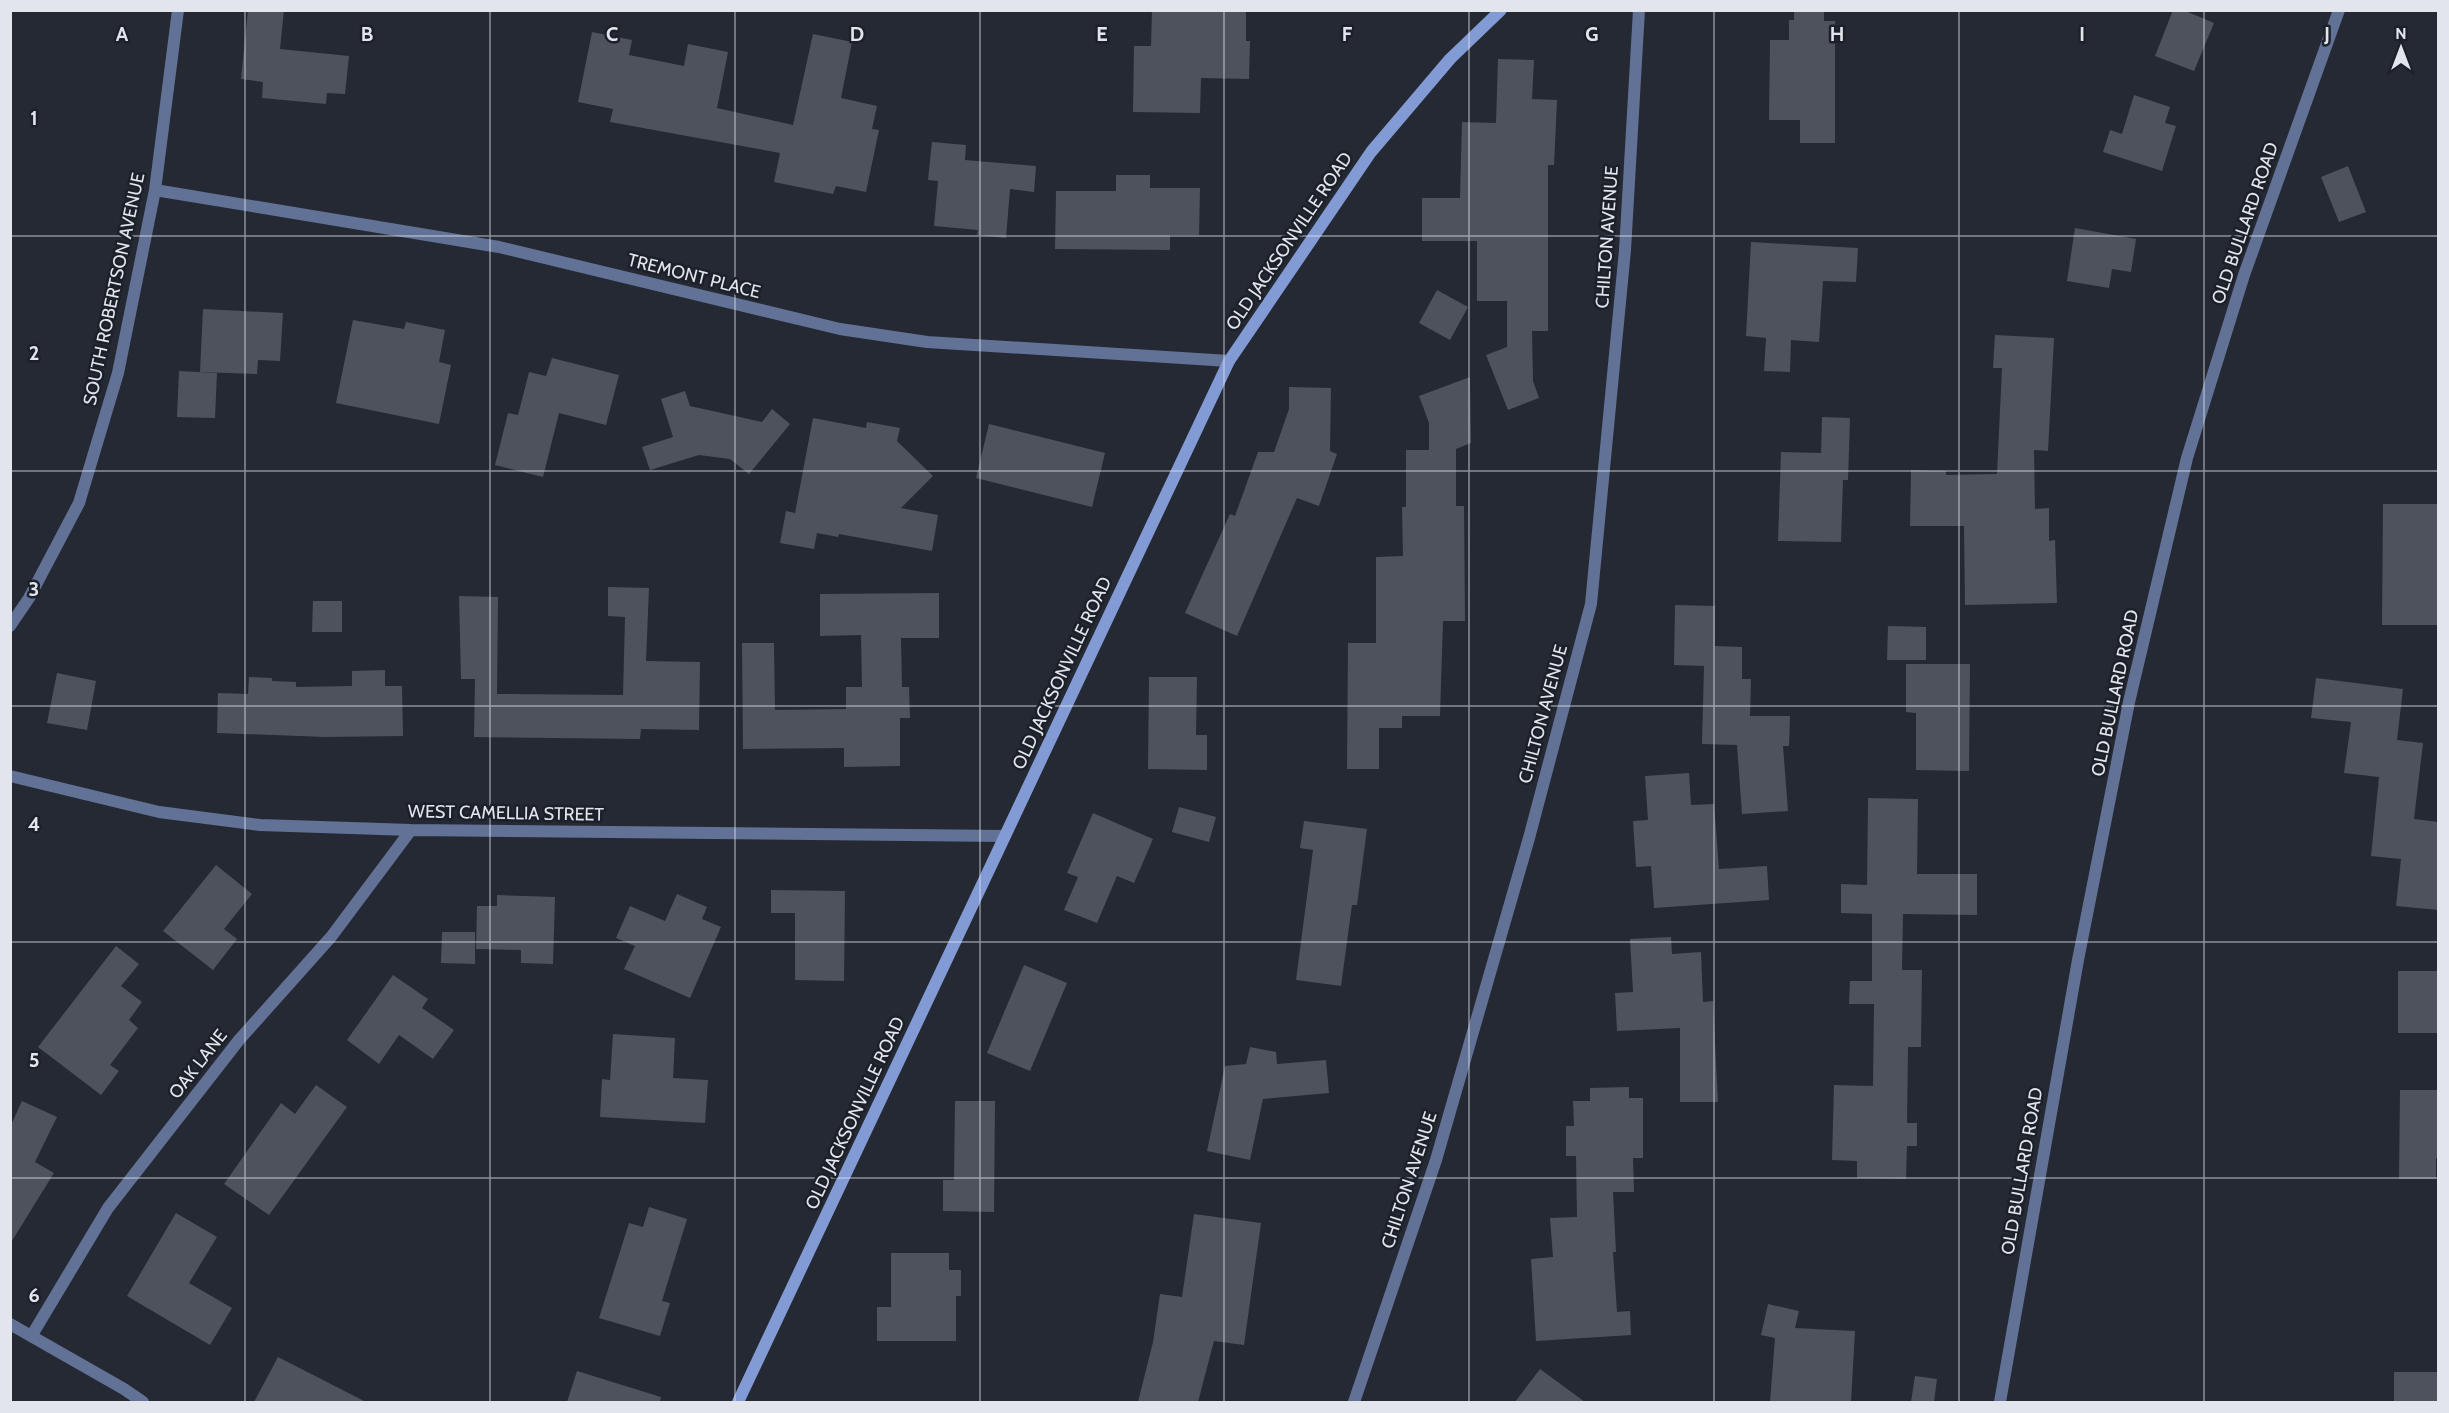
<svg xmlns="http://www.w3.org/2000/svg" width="2449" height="1413" font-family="Cabin,sans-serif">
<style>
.building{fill:#4d525d}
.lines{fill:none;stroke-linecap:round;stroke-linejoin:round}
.street{stroke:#627296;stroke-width:12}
.secondary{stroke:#829bd5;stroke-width:12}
.grid{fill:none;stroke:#e2e5ec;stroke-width:1.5;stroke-opacity:0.55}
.labels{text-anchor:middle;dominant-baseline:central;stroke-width:5;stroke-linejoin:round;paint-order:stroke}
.street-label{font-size:18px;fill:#e2e5ec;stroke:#1b2029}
.grid-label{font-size:20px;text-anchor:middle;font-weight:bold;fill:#e2e5ec;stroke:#1b2029;stroke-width:5;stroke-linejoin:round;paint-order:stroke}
</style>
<rect width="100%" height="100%" fill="#252933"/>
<!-- building -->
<path class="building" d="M 248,10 L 284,10 L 280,49 L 349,56 L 345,94 L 327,93 L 326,104 L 262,98 L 263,82 L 241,79 Z
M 1152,10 L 1246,10 L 1246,41 L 1250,41 L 1249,79 L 1201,78 L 1200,113 L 1133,112 L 1134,46 L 1151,46 Z
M 1794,10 L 1824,10 L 1824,21 L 1835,21 L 1835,143 L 1800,143 L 1800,120 L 1769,120 L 1770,40 L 1789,40 L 1789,20 L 1794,20 Z
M 2173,10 L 2183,10 L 2214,23 L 2194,71 L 2155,56 Z
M 592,32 L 632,40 L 629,55 L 684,66 L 688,44 L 728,52 L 717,108 L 793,125 L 813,34 L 852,42 L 841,98 L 877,106 L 872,129 L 879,130 L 866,192 L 836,186 L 833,194 L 774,182 L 780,153 L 610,122 L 613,109 L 578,102 Z
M 1498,59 L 1534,60 L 1532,99 L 1557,100 L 1554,165 L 1548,165 L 1548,331 L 1532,331 L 1533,381 L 1539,398 L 1508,410 L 1486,355 L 1507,347 L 1507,301 L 1477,301 L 1477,241 L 1422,241 L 1422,198 L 1460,198 L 1462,122 L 1496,123 Z
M 2134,95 L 2170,107 L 2165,123 L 2176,126 L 2162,171 L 2103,152 L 2110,130 L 2122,134 Z
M 932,142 L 966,145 L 965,160 L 1036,166 L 1034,192 L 1010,189 L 1006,238 L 977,235 L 978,230 L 934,226 L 938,181 L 928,180 Z
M 2348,166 L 2366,212 L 2339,222 L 2321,177 Z
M 1116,175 L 1150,175 L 1150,188 L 1200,188 L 1199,235 L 1170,235 L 1170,250 L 1055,249 L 1056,191 L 1116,191 Z
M 2075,228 L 2136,239 L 2131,272 L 2112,269 L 2109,288 L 2067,281 Z
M 1751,242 L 1858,248 L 1856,282 L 1823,281 L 1819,342 L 1791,340 L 1790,372 L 1764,371 L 1766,338 L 1746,336 Z
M 1437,290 L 1468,307 L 1450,340 L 1419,323 Z
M 203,309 L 283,313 L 280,361 L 258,360 L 257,374 L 200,372 Z
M 353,320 L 404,329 L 406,322 L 445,330 L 439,362 L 451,365 L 439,424 L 336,403 Z
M 1995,335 L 2054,338 L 2048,451 L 2034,450 L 2035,509 L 2049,508 L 2049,541 L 2055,540 L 2057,603 L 1965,605 L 1964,526 L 1910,526 L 1911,470 L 1946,471 L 1946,475 L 1997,474 L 2002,368 L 1993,368 Z
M 552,358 L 619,375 L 606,425 L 559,413 L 543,477 L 495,465 L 508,413 L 518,415 L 529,372 L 546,376 Z
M 179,371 L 217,373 L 215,418 L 177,417 Z
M 1470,377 L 1471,443 L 1456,449 L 1456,506 L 1464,506 L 1465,621 L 1443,621 L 1440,716 L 1402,716 L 1402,728 L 1379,728 L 1379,769 L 1347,769 L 1348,643 L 1376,643 L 1376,557 L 1403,556 L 1402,507 L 1406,507 L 1406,450 L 1429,450 L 1429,423 L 1419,396 Z
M 1289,387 L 1331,388 L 1330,451 L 1337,454 L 1319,506 L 1297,498 L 1237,636 L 1185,613 L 1230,514 L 1235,516 L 1258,452 L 1274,452 L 1289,409 Z
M 685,391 L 690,406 L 762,422 L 772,409 L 790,424 L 749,474 L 730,459 L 699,455 L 650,470 L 642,447 L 673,437 L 661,399 Z
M 1822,417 L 1850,418 L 1848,480 L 1843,480 L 1841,542 L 1778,541 L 1781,452 L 1821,453 Z
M 813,418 L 866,428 L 867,422 L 900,428 L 897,441 L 933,476 L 901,508 L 938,515 L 932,551 L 839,534 L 838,537 L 817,533 L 814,549 L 780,543 L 786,511 L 795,513 Z
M 989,424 L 1105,453 L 1092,507 L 976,478 Z
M 2383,504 L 2439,504 L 2439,625 L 2382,625 Z
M 608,587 L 649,588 L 646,661 L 700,662 L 699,730 L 641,729 L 640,739 L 474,737 L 475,679 L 461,679 L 459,596 L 498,597 L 497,694 L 623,695 L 625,617 L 608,616 Z
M 939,593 L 939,638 L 901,638 L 902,687 L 909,687 L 910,718 L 900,718 L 900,766 L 844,767 L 844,748 L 743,749 L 742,643 L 774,643 L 775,710 L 846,709 L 846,687 L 862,687 L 861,635 L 820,636 L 820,594 Z
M 313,601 L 342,601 L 342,632 L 312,632 Z
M 1675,605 L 1715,606 L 1715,646 L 1742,647 L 1742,679 L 1751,679 L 1750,716 L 1790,716 L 1789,746 L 1783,746 L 1788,811 L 1742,814 L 1737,745 L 1702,744 L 1704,666 L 1674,665 Z
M 1888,626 L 1926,627 L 1926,660 L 1887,660 Z
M 1906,664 L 1970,664 L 1969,771 L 1916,770 L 1916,713 L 1906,712 Z
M 385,670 L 385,686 L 402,686 L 403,736 L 325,737 L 217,733 L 218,693 L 248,694 L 249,677 L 272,678 L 272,681 L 296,682 L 296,687 L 352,686 L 352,671 Z
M 57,673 L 96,681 L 87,730 L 47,723 Z
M 1149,677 L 1197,677 L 1196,735 L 1207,735 L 1207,770 L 1148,769 Z
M 2316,678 L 2403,689 L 2397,740 L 2423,743 L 2414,819 L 2439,822 L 2439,910 L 2396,906 L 2401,859 L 2371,856 L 2379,777 L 2344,773 L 2351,722 L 2311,718 Z
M 1689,773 L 1691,805 L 1714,804 L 1719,869 L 1767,866 L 1769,900 L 1654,908 L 1651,866 L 1636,867 L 1633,821 L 1648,820 L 1645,776 Z
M 1868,798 L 1918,799 L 1917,874 L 1977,874 L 1977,915 L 1903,914 L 1902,970 L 1922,970 L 1921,1047 L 1908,1047 L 1907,1123 L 1917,1123 L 1917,1146 L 1907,1146 L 1906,1179 L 1857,1178 L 1857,1161 L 1832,1160 L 1834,1085 L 1873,1086 L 1874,1004 L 1849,1004 L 1850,981 L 1872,981 L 1872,914 L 1841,913 L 1841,884 L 1867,885 Z
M 1179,807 L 1216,817 L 1209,842 L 1172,832 Z
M 1093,813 L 1153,839 L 1134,883 L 1117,876 L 1097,923 L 1064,910 L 1078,877 L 1067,873 Z
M 1304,821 L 1367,829 L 1357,905 L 1352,905 L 1341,986 L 1296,980 L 1313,850 L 1300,848 Z
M 216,865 L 252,894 L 224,929 L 237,939 L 213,970 L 163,931 Z
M 771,890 L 845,891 L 844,981 L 795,980 L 795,913 L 771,913 Z
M 677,894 L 707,907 L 702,919 L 721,927 L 690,998 L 624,969 L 635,946 L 616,938 L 630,906 L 665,921 Z
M 497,895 L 555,897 L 553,964 L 521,963 L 521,950 L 476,949 L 477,906 L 497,906 Z
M 442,932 L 475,932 L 475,964 L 441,963 Z
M 1671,937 L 1672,954 L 1701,952 L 1703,1002 L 1713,1001 L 1718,1102 L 1680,1102 L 1680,1028 L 1617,1031 L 1615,993 L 1633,992 L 1630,939 Z
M 116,946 L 139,964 L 121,986 L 142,1002 L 129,1020 L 138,1028 L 110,1065 L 119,1071 L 101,1095 L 38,1047 Z
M 1024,965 L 1067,983 L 1030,1071 L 987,1053 Z
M 2398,971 L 2439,971 L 2439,1033 L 2398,1033 Z
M 393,975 L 428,999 L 422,1008 L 454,1030 L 433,1059 L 399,1035 L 379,1064 L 347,1040 Z
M 613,1034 L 675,1038 L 673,1078 L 708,1080 L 705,1123 L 600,1117 L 602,1079 L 610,1080 Z
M 1250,1047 L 1276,1052 L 1277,1064 L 1326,1060 L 1329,1093 L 1263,1099 L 1250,1160 L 1207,1151 L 1225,1066 L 1246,1064 Z
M 316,1085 L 347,1107 L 269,1215 L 224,1184 L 281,1103 L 295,1114 Z
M 1629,1087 L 1629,1098 L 1643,1098 L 1643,1158 L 1633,1158 L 1634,1192 L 1613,1192 L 1616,1252 L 1613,1252 L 1617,1312 L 1630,1311 L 1631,1335 L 1536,1341 L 1531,1259 L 1553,1257 L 1550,1218 L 1577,1217 L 1576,1156 L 1566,1156 L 1566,1126 L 1574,1126 L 1573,1101 L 1590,1101 L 1590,1088 Z
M 2400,1090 L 2439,1090 L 2439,1158 L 2436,1158 L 2436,1179 L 2399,1179 Z
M 22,1101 L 57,1117 L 35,1162 L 54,1173 L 10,1244 L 10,1127 Z
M 955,1101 L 995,1101 L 994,1212 L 943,1211 L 943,1180 L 954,1180 Z
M 649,1207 L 687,1219 L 662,1301 L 670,1303 L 660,1336 L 599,1318 L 629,1223 L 643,1227 Z
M 176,1213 L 217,1237 L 189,1283 L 232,1308 L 210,1345 L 127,1296 Z
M 1194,1214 L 1261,1223 L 1244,1345 L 1214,1341 L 1198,1402 L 1138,1402 L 1153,1342 L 1160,1294 L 1182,1297 Z
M 891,1253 L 949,1253 L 949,1270 L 961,1270 L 961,1296 L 956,1296 L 956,1341 L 877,1341 L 877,1307 L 891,1307 Z
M 1768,1304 L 1799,1311 L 1795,1328 L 1855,1331 L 1851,1402 L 1770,1402 L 1775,1338 L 1761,1335 Z
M 278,1357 L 366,1402 L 254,1402 Z
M 1540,1369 L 1585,1402 L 1515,1402 Z
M 577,1371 L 661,1397 L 660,1402 L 567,1402 Z
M 2394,1372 L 2439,1372 L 2439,1402 L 2394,1402 Z
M 1915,1376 L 1937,1379 L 1934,1402 L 1911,1402 Z"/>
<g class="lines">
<!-- street -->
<path class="street" d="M 155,190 L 499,247 L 840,329 L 927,342 L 1229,361
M 10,626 L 29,598 L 79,503 L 118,373 L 155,190 L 178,10
M 10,776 L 159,812 L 260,825 L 411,830 L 1005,836
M 10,1324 L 124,1389 L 143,1402
M 32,1335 L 108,1208 L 239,1040 L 331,937 L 411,830
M 1354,1402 L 1436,1160 L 1529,838 L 1591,604 L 1625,250 L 1639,10
M 2000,1402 L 2078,960 L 2129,702 L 2187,458 L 2244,275 L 2339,10"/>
<!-- secondary -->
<path class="secondary" d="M 738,1402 L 1229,361 L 1371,152 L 1450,59 L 1501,10"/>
</g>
<!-- grid -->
<path class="grid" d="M 245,10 L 245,1402M 490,10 L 490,1402M 735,10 L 735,1402M 980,10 L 980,1402M 1224,10 L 1224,1402M 1469,10 L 1469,1402M 1714,10 L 1714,1402M 1959,10 L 1959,1402M 2204,10 L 2204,1402M 10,236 L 2438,236M 10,471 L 2438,471M 10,706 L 2438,706M 10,942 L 2438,942M 10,1178 L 2438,1178"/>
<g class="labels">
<!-- street labels -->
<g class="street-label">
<text transform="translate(2245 223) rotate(-71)">OLD BULLARD ROAD</text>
<text transform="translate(1607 237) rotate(-86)">CHILTON AVENUE</text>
<text transform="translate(1289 241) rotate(-56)">OLD JACKSONVILLE ROAD</text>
<text transform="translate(694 276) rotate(14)">TREMONT PLACE</text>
<text transform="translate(114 289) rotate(-78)">SOUTH ROBERTSON AVENUE</text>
<text transform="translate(1062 673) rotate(-65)">OLD JACKSONVILLE ROAD</text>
<text transform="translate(2115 693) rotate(-78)">OLD BULLARD ROAD</text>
<text transform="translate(1543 714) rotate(-75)">CHILTON AVENUE</text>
<text transform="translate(506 813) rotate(1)">WEST CAMELLIA STREET</text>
<text transform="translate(198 1064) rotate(-52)">OAK LANE</text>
<text transform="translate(855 1113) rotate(-65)">OLD JACKSONVILLE ROAD</text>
<text transform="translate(2022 1171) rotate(-80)">OLD BULLARD ROAD</text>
<text transform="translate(1409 1180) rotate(-72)">CHILTON AVENUE</text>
</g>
</g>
<g class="grid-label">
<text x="122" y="41">A</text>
<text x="367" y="41">B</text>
<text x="612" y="41">C</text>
<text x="857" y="41">D</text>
<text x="1102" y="41">E</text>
<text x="1347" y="41">F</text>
<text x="1592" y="41">G</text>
<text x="1837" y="41">H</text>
<text x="2082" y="41">I</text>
<text x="2327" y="41">J</text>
<text x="34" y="125">1</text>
<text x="34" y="360">2</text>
<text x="34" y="596">3</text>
<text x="34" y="831">4</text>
<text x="34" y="1067">5</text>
<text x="34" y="1302">6</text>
</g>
<!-- border -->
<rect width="2449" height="1413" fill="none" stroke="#e2e5ec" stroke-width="24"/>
<!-- north arrow -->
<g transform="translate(2401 48)" stroke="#1b2029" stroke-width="4.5" paint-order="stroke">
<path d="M0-4.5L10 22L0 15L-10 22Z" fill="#e2e5ec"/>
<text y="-9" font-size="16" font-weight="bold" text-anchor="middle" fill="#e2e5ec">N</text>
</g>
</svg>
